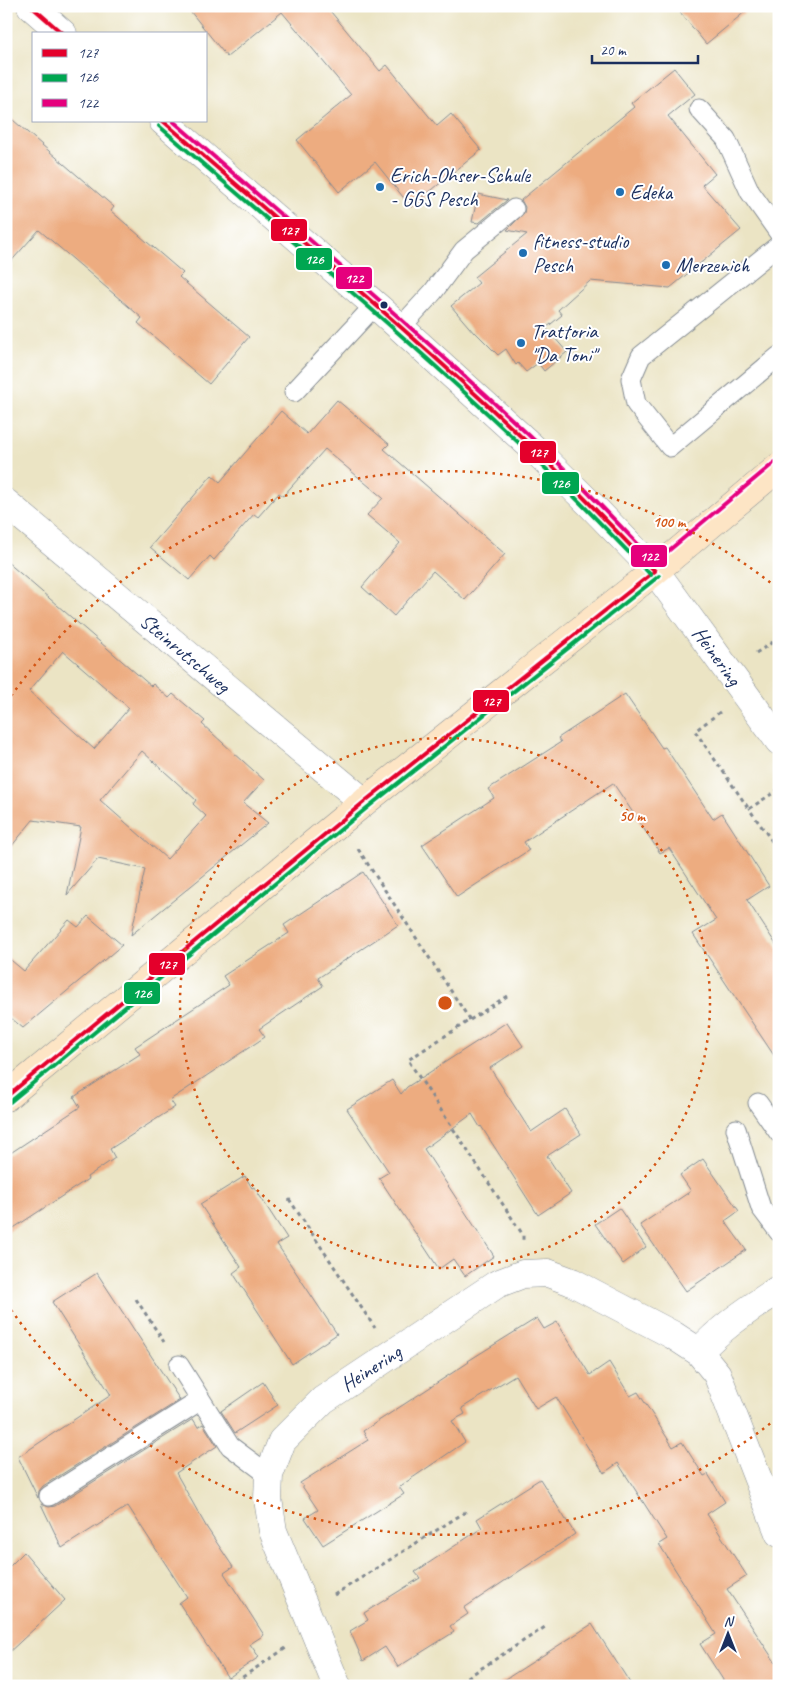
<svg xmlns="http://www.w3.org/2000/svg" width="785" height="1692" font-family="Caveat,sans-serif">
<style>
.building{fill:#edac80;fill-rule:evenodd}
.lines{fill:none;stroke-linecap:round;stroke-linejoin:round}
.lane-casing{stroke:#838a91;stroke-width:21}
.street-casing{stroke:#838a91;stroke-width:29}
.secondary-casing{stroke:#838a91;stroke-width:29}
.path{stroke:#838a91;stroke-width:3;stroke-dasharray:4 4;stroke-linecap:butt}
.lane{stroke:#fff;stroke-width:19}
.street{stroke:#fff;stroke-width:28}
.secondary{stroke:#fde5c5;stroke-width:28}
.bus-1-casing{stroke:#fff;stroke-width:8}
.bus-2-casing{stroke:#fff;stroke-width:8}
.bus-3-casing{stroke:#fff;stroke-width:8}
.bus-1{stroke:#e4002b;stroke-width:4}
.bus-2{stroke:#00a651;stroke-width:4}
.bus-3{stroke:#e5007d;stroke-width:4}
.ring{fill:none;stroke:#d45514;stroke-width:2.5;stroke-dasharray:2.5 5}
.poi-dot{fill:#1f6fb2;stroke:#fff;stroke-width:2}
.bus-dot{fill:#1b2f5e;stroke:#fff;stroke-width:2}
.labels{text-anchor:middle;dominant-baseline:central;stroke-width:4;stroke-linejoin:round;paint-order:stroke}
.poi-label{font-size:21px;fill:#1b2f5e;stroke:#fff;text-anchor:start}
.street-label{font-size:21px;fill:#1b2f5e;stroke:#fff}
.centre{fill:#d45514;stroke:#fff;stroke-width:2.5}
.ring-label{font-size:15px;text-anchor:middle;font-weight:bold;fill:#d45514;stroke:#fff;stroke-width:4;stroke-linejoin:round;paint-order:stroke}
.line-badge{stroke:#fff;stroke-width:2}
.badge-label{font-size:14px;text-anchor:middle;font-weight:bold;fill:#fff}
</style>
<rect width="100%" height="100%" fill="#fff"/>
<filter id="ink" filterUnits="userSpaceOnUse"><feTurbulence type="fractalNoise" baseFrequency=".02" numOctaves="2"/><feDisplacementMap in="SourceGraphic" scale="10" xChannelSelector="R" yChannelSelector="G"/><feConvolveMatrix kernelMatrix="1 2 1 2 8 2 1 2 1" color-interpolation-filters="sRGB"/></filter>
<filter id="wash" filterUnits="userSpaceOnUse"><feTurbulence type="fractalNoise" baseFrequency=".0096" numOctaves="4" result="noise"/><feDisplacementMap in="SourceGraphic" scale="20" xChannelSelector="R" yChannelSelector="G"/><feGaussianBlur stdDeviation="1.12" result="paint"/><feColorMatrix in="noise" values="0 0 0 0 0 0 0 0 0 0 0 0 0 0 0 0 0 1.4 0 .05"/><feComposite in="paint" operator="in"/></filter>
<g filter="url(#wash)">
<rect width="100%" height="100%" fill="#ebe4c4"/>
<g id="blocks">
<!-- building -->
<path class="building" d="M 186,6 L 326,6 L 380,71 L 387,65 L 437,126 L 451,114 L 481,150 L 411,207 L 375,162 L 339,192 L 297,140 L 351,95 L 282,12 L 227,57 Z
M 675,6 L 752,6 L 706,44 Z
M 674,68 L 695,94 L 668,116 L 715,174 L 702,185 L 741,230 L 670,288 L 590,281 L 558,310 L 562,315 L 546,328 L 567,352 L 544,371 L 538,363 L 526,372 L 518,363 L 516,365 L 506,349 L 498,355 L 475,332 L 474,333 L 451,306 L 479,283 L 474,277 L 527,234 L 507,230 L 524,213 L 525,207 L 521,200 L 634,107 L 631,103 Z
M 6,114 L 114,207 L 111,211 L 183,273 L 179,277 L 249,337 L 209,384 L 138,323 L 142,318 L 39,230 L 6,267 Z
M 478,194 L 507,200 L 479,223 L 472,222 Z
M 337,400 L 389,444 L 384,449 L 505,554 L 465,600 L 433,571 L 394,616 L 362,587 L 400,543 L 367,515 L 383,498 L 325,449 L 283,496 L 279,493 L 258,517 L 254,514 L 214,560 L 210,556 L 189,580 L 150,547 L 212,475 L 220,482 L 281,411 L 307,434 Z
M 6,561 L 151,686 L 153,684 L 169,698 L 173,694 L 205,721 L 202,724 L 264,780 L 243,803 L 268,823 L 131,935 L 145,869 L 98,859 L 67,895 L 81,827 L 33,820 L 6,853 ZM 63,651 L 129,708 L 94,749 L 29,691 ZM 142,751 L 196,800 L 193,804 L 206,816 L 167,859 L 100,800 Z
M 625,694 L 662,748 L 665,747 L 713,819 L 722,813 L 769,886 L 747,900 L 779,949 L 779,1063 L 693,934 L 716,920 L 669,848 L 660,853 L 613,783 L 524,842 L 529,850 L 457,897 L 422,845 L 494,798 L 488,789 L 561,742 L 558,738 Z
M 363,872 L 398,925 L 318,978 L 323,986 L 259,1029 L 265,1037 L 170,1100 L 175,1107 L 110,1149 L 115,1158 L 87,1177 L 88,1179 L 6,1233 L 6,1156 L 80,1107 L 74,1097 L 140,1054 L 135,1047 L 229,985 L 223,976 L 289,933 L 284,925 Z
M 88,916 L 122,945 L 23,1028 L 6,1014 L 6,956 L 24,971 L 69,920 L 78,927 Z
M 507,1022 L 523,1046 L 490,1068 L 531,1132 L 565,1109 L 581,1134 L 547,1156 L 571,1193 L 538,1215 L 481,1126 L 480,1127 L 472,1114 L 424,1149 L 494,1256 L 465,1276 L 453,1259 L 439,1269 L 379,1178 L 389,1172 L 347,1109 L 392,1080 L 401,1094 L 407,1087 Z
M 703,1159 L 739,1211 L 725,1221 L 746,1250 L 686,1291 L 640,1225 L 691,1191 L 680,1175 Z
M 245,1176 L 252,1188 L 254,1187 L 287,1238 L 277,1244 L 337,1334 L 292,1364 L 233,1273 L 241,1267 L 200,1204 Z
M 619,1208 L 646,1247 L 623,1264 L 595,1224 Z
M 97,1273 L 180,1400 L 43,1486 L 39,1491 L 38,1498 L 18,1457 L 111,1395 L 52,1302 Z
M 537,1318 L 544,1329 L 557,1322 L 590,1375 L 609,1362 L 630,1396 L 638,1392 L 673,1447 L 682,1442 L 704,1476 L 708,1474 L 725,1502 L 707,1514 L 747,1576 L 727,1589 L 779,1668 L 779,1686 L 727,1686 L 700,1644 L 716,1634 L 659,1544 L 667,1539 L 618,1463 L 604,1473 L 556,1397 L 536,1409 L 515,1375 L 462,1408 L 465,1414 L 452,1421 L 465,1442 L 399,1487 L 404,1494 L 323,1545 L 305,1518 L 318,1510 L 300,1483 L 368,1440 L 363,1431 L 469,1362 L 468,1361 Z
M 263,1382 L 278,1405 L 235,1433 L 221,1411 Z
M 193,1419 L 198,1427 L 203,1424 L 217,1446 L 176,1473 L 207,1528 L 233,1567 L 224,1573 L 264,1635 L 250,1644 L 259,1657 L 228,1678 L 179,1603 L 187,1597 L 128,1506 L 62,1548 L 41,1504 L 49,1507 L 55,1506 Z
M 540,1479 L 575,1534 L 464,1608 L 468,1614 L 450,1626 L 454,1632 L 398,1667 L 385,1647 L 363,1661 L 350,1631 L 368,1620 L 364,1613 L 420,1578 L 415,1572 L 482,1528 L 477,1519 Z
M 24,1552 L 65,1600 L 6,1655 L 6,1570 Z
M 592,1624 L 632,1686 L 495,1686 Z"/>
</g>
</g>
<g filter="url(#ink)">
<use href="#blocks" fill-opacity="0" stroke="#838a91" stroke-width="1"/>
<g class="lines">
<!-- lane casing -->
<g class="lane-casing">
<path id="lane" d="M 699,109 L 726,139 L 750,192 L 779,233
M 779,245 L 641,356 L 631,379 L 636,404 L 670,447 L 779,356
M 400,328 L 433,292 L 464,250 L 514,209
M 294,392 L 375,305
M 758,1103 L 779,1133
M 736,1129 L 761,1208 L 779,1232
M 179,1365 L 230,1446 L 269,1475
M 49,1496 L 201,1400"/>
</g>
<!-- street casing -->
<g class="street-casing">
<path id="street" d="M 31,6 L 63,34
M 163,121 L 381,310 L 533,448 L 589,503 L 655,571 L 779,741
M 6,503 L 364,802
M 699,1352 L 717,1374 L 779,1533
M 337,1686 L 273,1531 L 268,1499 L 269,1475 L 282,1441 L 323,1400 L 497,1284 L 523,1274 L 548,1273 L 572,1282 L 673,1335 L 699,1352 C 722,1326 751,1308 779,1289"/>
</g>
<!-- secondary casing -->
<g class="secondary-casing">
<path id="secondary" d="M 6,1097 L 364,802 L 655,571 L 779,467"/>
</g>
<!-- path -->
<path class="path" d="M 756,653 L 779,638
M 720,712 L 695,731 L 749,809
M 779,789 L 749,809 L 779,851
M 358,849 L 470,1020
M 507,996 L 408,1060 L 523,1235 L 523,1243
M 289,1199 L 375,1328
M 136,1299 L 164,1342
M 334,1595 L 467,1511
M 229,1686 L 286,1648
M 454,1686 L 545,1627"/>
<!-- lane -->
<use href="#lane" class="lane"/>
<!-- street -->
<use href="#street" class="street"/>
<!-- secondary -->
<use href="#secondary" class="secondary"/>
<!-- bus-1 casing -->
<g class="bus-1-casing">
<path id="bus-1" d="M 31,6 L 63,34
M 163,121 C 293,234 425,344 549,463 C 585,498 620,535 655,571
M 6,1097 L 364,802 L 655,571"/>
</g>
<!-- bus-2 casing -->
<g class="bus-2-casing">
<path id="bus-2" d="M 159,126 C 288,238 421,348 544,467 C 581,502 615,539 651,575
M 10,1102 L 368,807 L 659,576"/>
</g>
<!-- bus-3 casing -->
<g class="bus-3-casing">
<path id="bus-3" d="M 173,121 C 300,232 430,341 552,457 C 588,491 621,527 655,562 L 775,462"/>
</g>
<!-- bus-1 -->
<use href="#bus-1" class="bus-1"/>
<!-- bus-2 -->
<use href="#bus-2" class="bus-2"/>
<!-- bus-3 -->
<use href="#bus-3" class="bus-3"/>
</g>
</g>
<!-- distance rings -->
<g class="ring">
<circle cx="445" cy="1003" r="265"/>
<path d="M776 1419A531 531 0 0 1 7 1304M7 702A531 531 0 0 1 776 587"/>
</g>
<!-- markers -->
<g class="poi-dot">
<circle cx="380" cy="187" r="5"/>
<circle cx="620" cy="192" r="5"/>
<circle cx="523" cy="253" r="5"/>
<circle cx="666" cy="265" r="5"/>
<circle cx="521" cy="343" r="5"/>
</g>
<circle class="bus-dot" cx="384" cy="305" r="4.5"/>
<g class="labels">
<!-- poi labels -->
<g class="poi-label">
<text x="390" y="175">Erich-Ohser-Schule<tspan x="390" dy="24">- GGS Pesch</tspan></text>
<text x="630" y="192">Edeka</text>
<text x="533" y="241">fitness-studio<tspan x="533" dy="24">Pesch</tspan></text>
<text x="676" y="265">Merzenich</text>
<text x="531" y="331">Trattoria<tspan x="531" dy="24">"Da Toni"</tspan></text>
</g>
<!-- street labels -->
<g class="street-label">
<text transform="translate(185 653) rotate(40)">Steinrutschweg</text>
<text transform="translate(717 656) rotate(54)">Heinering</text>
<text transform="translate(371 1368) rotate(-33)">Heinering</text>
</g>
</g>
<circle cx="445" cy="1003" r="8" class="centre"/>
<g class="ring-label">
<text x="669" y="527">100 m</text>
<text x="632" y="821">50 m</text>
</g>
<g class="line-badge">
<rect x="270" y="218" width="38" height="24" rx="5" fill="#e4002b"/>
<rect x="295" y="247" width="38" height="24" rx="5" fill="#00a651"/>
<rect x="335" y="266" width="38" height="24" rx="5" fill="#e5007d"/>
<rect x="519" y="440" width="38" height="24" rx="5" fill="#e4002b"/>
<rect x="541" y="471" width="39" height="24" rx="5" fill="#00a651"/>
<rect x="630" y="544" width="38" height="24" rx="5" fill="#e5007d"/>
<rect x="472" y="689" width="38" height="24" rx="5" fill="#e4002b"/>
<rect x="148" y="952" width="38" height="24" rx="5" fill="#e4002b"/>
<rect x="123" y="981" width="38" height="24" rx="5" fill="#00a651"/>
</g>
<g class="badge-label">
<text x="289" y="235">127</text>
<text x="314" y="264">126</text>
<text x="354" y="283">122</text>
<text x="538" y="457">127</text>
<text x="560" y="488">126</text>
<text x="649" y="561">122</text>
<text x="491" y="706">127</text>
<text x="167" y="969">127</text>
<text x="142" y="998">126</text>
</g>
<!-- margin -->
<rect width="785" height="1692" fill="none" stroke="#fff" stroke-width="25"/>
<!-- legend -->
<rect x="32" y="32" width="175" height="90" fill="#ffffff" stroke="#a4acbf"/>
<rect x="42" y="49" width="25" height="8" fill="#e4002b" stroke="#a4acbf"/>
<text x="78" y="58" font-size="15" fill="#1b2f5e">127</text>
<rect x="42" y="74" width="25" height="8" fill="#00a651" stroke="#a4acbf"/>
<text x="78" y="82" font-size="15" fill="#1b2f5e">126</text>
<rect x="42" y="99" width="25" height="8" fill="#e5007d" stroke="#a4acbf"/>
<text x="78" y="108" font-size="15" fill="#1b2f5e">122</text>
<!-- north arrow -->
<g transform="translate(728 1634)" stroke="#ffffff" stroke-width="4" paint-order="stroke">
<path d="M0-4L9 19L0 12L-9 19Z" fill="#1b2f5e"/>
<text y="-8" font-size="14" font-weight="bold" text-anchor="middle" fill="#1b2f5e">N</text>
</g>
<!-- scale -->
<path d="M592 55v8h106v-8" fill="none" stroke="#1b2f5e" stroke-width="2.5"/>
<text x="600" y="55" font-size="15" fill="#1b2f5e" stroke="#ffffff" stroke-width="4" paint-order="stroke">20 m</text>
</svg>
